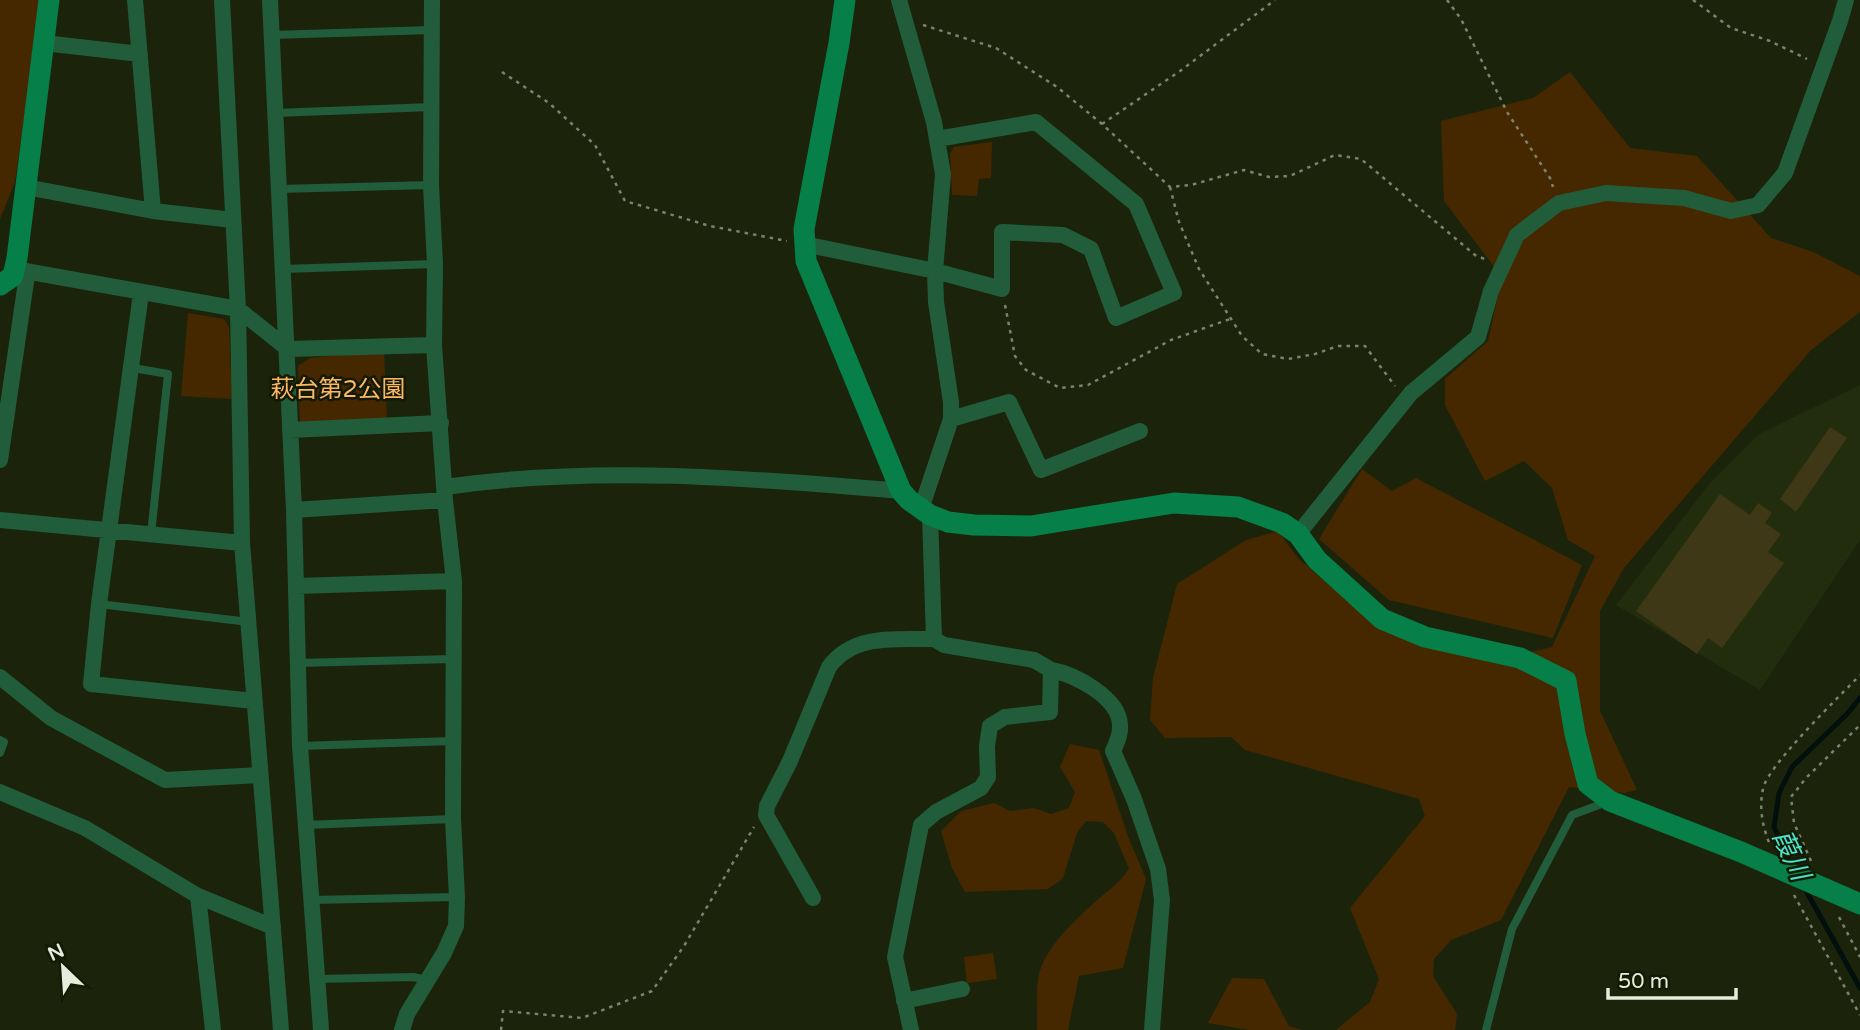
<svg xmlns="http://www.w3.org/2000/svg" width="1860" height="1030" font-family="'Varela Round','Noto Sans JP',sans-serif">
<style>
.built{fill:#222d0d}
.green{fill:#462800}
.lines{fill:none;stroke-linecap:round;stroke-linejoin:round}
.stream{stroke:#010f0d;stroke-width:5}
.building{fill:#3f3816}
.path{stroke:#7b836e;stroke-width:2.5;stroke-dasharray:3.5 5;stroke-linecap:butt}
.lane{stroke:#215d3b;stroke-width:8}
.street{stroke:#215d3b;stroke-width:16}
.secondary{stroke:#067f48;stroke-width:21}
.labels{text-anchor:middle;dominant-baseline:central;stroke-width:5;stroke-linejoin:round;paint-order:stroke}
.park-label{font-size:24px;fill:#fcb765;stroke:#121a03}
.water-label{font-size:26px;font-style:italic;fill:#4de1cf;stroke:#121a03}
</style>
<rect width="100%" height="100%" fill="#1b240b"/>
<!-- built -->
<path class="built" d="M 1860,385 L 1860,540 L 1760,690 L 1616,605 L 1710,483 L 1759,434 Z"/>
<!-- green -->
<path class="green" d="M 0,0 L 40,0 L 15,182 L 0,219 Z
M 1570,72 L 1630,148 L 1697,156 L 1771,238 L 1813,252 L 1860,276 L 1860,312 L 1811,350 L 1624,568 L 1600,611 L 1600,711 L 1637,790 L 1624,793 L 1569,787 L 1501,920 L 1451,940 L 1434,959 L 1433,976 L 1457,1014 L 1455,1030 L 1336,1030 L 1370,1002 L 1379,979 L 1350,908 L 1425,816 L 1419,799 L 1245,750 L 1231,737 L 1165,738 L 1150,720 L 1153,678 L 1177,584 L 1246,540 L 1278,531 L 1298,558 L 1356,609 L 1489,662 L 1552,647 L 1595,556 L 1568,540 L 1552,488 L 1524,461 L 1485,481 L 1445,405 L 1445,379 L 1488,341 L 1502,277 L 1444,201 L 1441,121 L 1533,98 Z
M 992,142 L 991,178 L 979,179 L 977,196 L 952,195 L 950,154 L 954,147 Z
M 188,313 L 224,319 L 229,327 L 232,399 L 181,396 Z
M 384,350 L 387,421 L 300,425 L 298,366 L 310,358 Z
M 1362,469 L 1392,491 L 1416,478 L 1582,565 L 1553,638 L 1389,600 L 1319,539 Z
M 1070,744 L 1099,750 L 1129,839 L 1146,879 L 1123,968 L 1079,976 L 1068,1030 L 1037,1030 C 1038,1010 1034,983 1042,965 C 1052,942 1075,920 1094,903 C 1107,891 1119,884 1129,869 L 1114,833 L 1103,822 L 1086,821 L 1077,833 L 1063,878 L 1048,889 L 965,892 L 952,868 L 941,831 L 961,811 L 994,803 L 1010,811 L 1034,808 L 1051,814 L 1069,808 L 1075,792 L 1060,767 Z
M 993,953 L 997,979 L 967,983 L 964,957 Z
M 1232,978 L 1264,979 L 1289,1026 L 1302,1030 L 1249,1030 L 1208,1023 Z"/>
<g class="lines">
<!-- stream -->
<path class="stream" d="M 1792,866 L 1774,827 L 1779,793 L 1792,767 L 1847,714 L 1860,698
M 1804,887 L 1860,988"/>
</g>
<!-- building -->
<path class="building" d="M 1830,427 L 1847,438 L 1796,512 L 1780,499 Z
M 1720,494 L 1750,515 L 1758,503 L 1772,513 L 1765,523 L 1781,534 L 1768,552 L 1784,563 L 1722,648 L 1708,638 L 1697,654 L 1636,611 Z"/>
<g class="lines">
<!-- path -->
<path class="path" d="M 1447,0 L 1461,19 L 1507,112 L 1550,178 L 1553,187
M 1693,0 L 1731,28 L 1770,41 L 1807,59
M 923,25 L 996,48 L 1057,87 L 1102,124 L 1170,187 L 1191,185 L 1244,170 L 1269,177 L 1290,176 L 1335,155 L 1361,159 L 1475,255 L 1487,260
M 502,72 L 549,103 L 595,145 L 625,201 L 710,226 L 787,241
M 1102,124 L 1180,71 L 1275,0
M 1170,187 L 1179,222 L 1199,269 L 1242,336 L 1262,354 L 1288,359 L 1315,354 L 1338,346 L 1365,346 L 1395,386
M 1005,305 L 1015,356 L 1026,370 L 1060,388 L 1088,385 L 1171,340 L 1230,319
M 1769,842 C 1762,825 1759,807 1763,789 C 1767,766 1840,696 1860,675
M 1811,861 L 1794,823 L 1791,797 L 1806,778 L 1860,725
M 1794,895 L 1860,1015
M 1839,917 L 1860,957
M 501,1030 L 503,1011 L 582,1018 L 652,991 L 684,946 L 754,827"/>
<!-- lane -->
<path class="lane" d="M 272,35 L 432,30
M 275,113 L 432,107
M 279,189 L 431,185
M 283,269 L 435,264
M 133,368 L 168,374 L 151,534
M 99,604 L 249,622
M 297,663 L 453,659
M 0,740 L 4,742 L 0,753
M 300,746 L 453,741
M 306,825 L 453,819
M 311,900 L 457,897
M 317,979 L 413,977 L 428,980
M 1486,1030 L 1512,929 L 1572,815 L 1607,802"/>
<!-- street -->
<path class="street" d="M 135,0 L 153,211
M 222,0 L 238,309 L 242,543 L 281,1030
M 270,0 L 294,510 L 300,746 L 321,1030
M 899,0 L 934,122 L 943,174 L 935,271 L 936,302 L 951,402 L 951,419 L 921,509
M 44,43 L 140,54
M 26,187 L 153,211 L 233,220
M 804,244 L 935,271 L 1002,289 L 1002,232 L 1063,235 L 1091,249 L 1116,318 L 1174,293 L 1136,204 L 1036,122 L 937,139
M 141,293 L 99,604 L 91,684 L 254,701
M 951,419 L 1009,402 L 1041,470 L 1140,431
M 290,430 L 441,423
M 0,460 L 26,282 L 14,269 L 238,309 L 288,349 L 434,345
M 445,487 C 596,465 750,478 901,491
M 294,510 L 445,500
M 0,520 L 242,543
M 1298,534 L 1411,393 L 1478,337 L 1491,291 L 1517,235 L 1559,203 L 1606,193 L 1684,198 L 1731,211 L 1758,205 L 1785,173 L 1840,21 L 1846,0
M 297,586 L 454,581
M 1051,670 C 1074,674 1119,697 1120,725 C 1121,734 1117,742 1113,751 L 1134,799 L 1158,869 L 1162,900 L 1152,1030
M 0,677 L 51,718 L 165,780 L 260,775
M 0,792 L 85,828 L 198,896 L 273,927
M 198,896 L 213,1030
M 813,898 L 766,815 L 767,806 L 790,761 L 829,667 C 854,633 896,640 934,639
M 904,1001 L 962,989
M 402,1030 L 407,1014 L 444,953 L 456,926 L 457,897 L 453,819 L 454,581 L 445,500 L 434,345 L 435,264 L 431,185 L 432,0
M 911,1030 L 895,957 L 921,825 L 936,812 L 981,788 L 988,777 L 987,746 L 990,726 L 1005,717 L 1050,712 L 1051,670 L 1034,660 L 944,645 L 934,639 L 930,515"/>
<!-- secondary -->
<path class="secondary" d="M 845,0 L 839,43 L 804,229 L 806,261 L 901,491 L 909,500 L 930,515 L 948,522 L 974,525 L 1031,526 L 1174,503 L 1238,507 L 1282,523 L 1298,534 L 1317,560 L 1382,619 L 1425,637 L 1520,658 L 1566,681 L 1575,734 L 1588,784 L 1610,801 L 1741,852 L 1860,904
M 0,285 L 13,276 L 17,258 L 49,0"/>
</g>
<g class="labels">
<!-- park labels -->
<g class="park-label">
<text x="338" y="389">萩台第2公園</text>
</g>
<!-- water labels -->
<g class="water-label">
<text transform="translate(1791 855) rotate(65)">葭川</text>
</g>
</g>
<!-- north arrow -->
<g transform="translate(63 967) rotate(335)" stroke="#121a03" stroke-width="5" paint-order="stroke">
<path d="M0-5L12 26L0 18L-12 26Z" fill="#e5ecdc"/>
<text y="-10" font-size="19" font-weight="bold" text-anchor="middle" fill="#e5ecdc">N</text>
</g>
<!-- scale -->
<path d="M1608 988v10h128v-10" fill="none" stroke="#e5ecdc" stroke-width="3.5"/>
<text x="1618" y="988" font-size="21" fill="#e5ecdc" stroke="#121a03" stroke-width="5" paint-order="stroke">50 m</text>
</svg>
